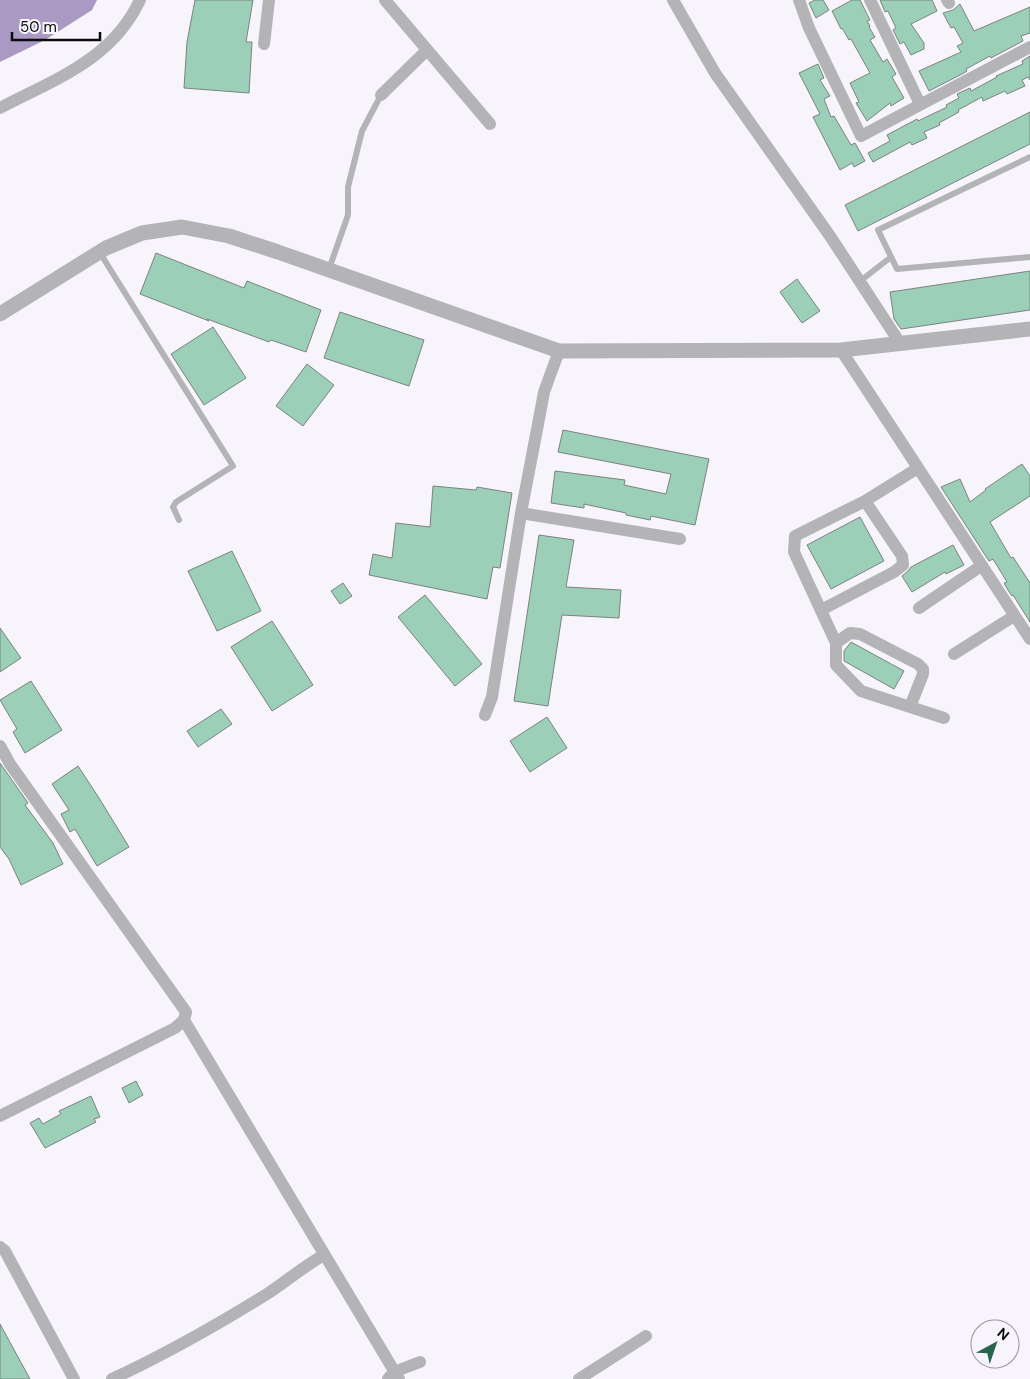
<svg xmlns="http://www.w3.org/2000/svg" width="1030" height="1379" font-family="'DM Sans',sans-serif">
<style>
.water{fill:#aa99c2}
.building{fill:#9bcfb8;stroke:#7c827f}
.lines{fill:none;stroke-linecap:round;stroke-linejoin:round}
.service{stroke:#b4b3b6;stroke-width:6}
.minor{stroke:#b4b3b6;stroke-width:12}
.tertiary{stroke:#b4b3b6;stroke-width:15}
</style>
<rect width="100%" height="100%" fill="#f7f5fb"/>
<!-- water -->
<path class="water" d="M 0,0 L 97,0 L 92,10 L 45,40 L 0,62 Z"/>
<!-- building -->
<path class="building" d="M 195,0 L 253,0 L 246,42 L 252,42 L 249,93 L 184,88 L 187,42 Z
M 815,0 L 823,0 L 829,10 L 816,18 L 809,3 Z
M 852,0 L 860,0 L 870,20 L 867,21 L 870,26 L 869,27 L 875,37 L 870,40 L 883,62 L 887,59 L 896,74 L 892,77 L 904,98 L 891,106 L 890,103 L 867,121 L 856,103 L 859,102 L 850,83 L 870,73 L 851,39 L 849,40 L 842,28 L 841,29 L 832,11 Z
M 880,0 L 932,0 L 937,11 L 911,24 L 924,43 L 924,49 L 911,55 L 904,42 L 900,44 L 893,30 L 896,28 L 888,11 L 885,12 Z
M 960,4 L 974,31 L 1030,7 L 1030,33 L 1021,36 L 1023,41 L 991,58 L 990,56 L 966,69 L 967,71 L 962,74 L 929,91 L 919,71 L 961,52 L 957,46 L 963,43 L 954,27 L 951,28 L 943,13 L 953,10 Z
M 1030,56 L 1030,80 L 1028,77 L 1022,80 L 1025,86 L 1007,94 L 1005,91 L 983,101 L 982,97 L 958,110 L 959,112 L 939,123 L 940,125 L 924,132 L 927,138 L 912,145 L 910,142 L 873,162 L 868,153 L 890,141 L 887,135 L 917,119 L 918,121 L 947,107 L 946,105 L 959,98 L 957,94 L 970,88 L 971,91 L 997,77 L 996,76 L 1023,64 L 1022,61 Z
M 818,64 L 824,78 L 820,80 L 830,96 L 824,99 L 831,117 L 834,116 L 851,145 L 855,143 L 865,161 L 854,167 L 852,163 L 840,170 L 813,117 L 820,114 L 799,73 Z
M 1030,112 L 1030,144 L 858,231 L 845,205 Z
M 156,253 L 244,288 L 247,281 L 321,310 L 306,352 L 271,340 L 269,342 L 207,319 L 209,321 L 140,294 Z
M 1030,271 L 1030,310 L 901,329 L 894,319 L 890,292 Z
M 797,279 L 820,311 L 802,323 L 780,292 Z
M 340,312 L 424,340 L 409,386 L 324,358 Z
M 213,327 L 246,378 L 204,405 L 171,354 Z
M 307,364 L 334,385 L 303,426 L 276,406 Z
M 563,430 L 709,459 L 695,525 L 651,516 L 650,520 L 626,515 L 626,513 L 584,504 L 584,508 L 551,503 L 555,471 L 625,480 L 624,485 L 666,494 L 671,474 L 558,452 Z
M 1022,464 L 1030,476 L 1030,496 L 990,522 L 1011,558 L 1013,557 L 1030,583 L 1030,622 L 1013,595 L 1012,596 L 1008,590 L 1004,583 L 1007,582 L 993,559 L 989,561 L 941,487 L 960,479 L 970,502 L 986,490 L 985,489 Z
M 433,486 L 476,490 L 477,487 L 512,493 L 500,568 L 493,567 L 487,599 L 369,575 L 373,554 L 392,558 L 396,523 L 430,527 Z
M 860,517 L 884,561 L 831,589 L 807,545 Z
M 539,535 L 574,540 L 566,587 L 621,590 L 619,618 L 562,615 L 548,706 L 514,701 Z
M 953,545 L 964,565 L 946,574 L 945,572 L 912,592 L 902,576 L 908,571 L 911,567 Z
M 232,551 L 261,611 L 217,631 L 188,571 Z
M 343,583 L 352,596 L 340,604 L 331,591 Z
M 425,595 L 482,664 L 455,686 L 398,617 Z
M 272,621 L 313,685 L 272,711 L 231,647 Z
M 0,628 L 21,658 L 0,672 Z
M 851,642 L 904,671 L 894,689 L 844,661 L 844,651 Z
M 31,681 L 62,730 L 25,753 L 13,732 L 17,729 L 0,700 Z
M 221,709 L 232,724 L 198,747 L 187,731 Z
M 547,717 L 567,748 L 530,772 L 510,741 Z
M 0,763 L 28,803 L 25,805 L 53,843 L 63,864 L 21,885 L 9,859 L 0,847 Z
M 78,766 L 99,798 L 129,847 L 97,866 L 75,829 L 70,832 L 61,814 L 69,810 L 52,784 Z
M 136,1081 L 143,1095 L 129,1103 L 122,1088 Z
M 91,1096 L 100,1117 L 94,1119 L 96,1122 L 45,1148 L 30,1123 L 39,1118 L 43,1124 L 61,1114 L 59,1111 Z
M 0,1324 L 30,1379 L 0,1379 Z"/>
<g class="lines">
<!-- service -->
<path class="service" d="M 1030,157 L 878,230 L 897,269 L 1030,257
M 100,253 L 233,466 L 176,502 L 173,507 L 179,520
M 329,269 L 348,215 L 348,187 L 362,131 L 381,95
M 859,282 L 891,257"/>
<!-- minor -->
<path class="minor" d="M 385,0 L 490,124
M 673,0 L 715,73 L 830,236 L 900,343
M 799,0 L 809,28 L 861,136 L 1030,47
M 870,0 L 920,104
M 947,0 L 949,3
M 264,44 L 269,0
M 381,95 L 427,50
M 0,108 C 55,79 112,60 140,0
M 841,350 L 1030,639
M 918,468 L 865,501 L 795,536 L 794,552 L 836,643 L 836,665 L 861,691 L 944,718
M 521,513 L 680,539
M 919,608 L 981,566
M 821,610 L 894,572 L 903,565 L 902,556 L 865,501
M 836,643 L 850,633 L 860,634 L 918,664 L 923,669 L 923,674 L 910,707
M 954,654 L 1014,616
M 485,715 L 492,697 L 521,513 L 539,419 L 544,392 L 559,351
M 0,746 L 10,764 L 186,1012 L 184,1020 L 175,1028 L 0,1116
M 184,1020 L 399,1379
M 0,1247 L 5,1251 L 74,1379
M 112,1379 C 166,1354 217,1325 267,1294 C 287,1281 304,1266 324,1255
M 388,1379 L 394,1372 L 420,1362
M 579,1379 L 646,1336"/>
<!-- tertiary -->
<path class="tertiary" d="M 0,314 L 106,248 L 142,233 L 182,227 L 229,236 L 278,252 L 559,351 L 841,350 L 1030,329"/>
</g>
<!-- north arrow -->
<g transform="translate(995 1344) rotate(40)"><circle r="24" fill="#f7f5fb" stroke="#99979c"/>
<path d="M0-4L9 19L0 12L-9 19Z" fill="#28644e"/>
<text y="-8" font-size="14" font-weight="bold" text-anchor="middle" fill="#0c0b0e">N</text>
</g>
<!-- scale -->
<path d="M12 32v8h88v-8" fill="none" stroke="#0c0b0e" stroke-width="2.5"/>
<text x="20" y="32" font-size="15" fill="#0c0b0e" stroke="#f7f5fb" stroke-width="4" paint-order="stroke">50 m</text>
</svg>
